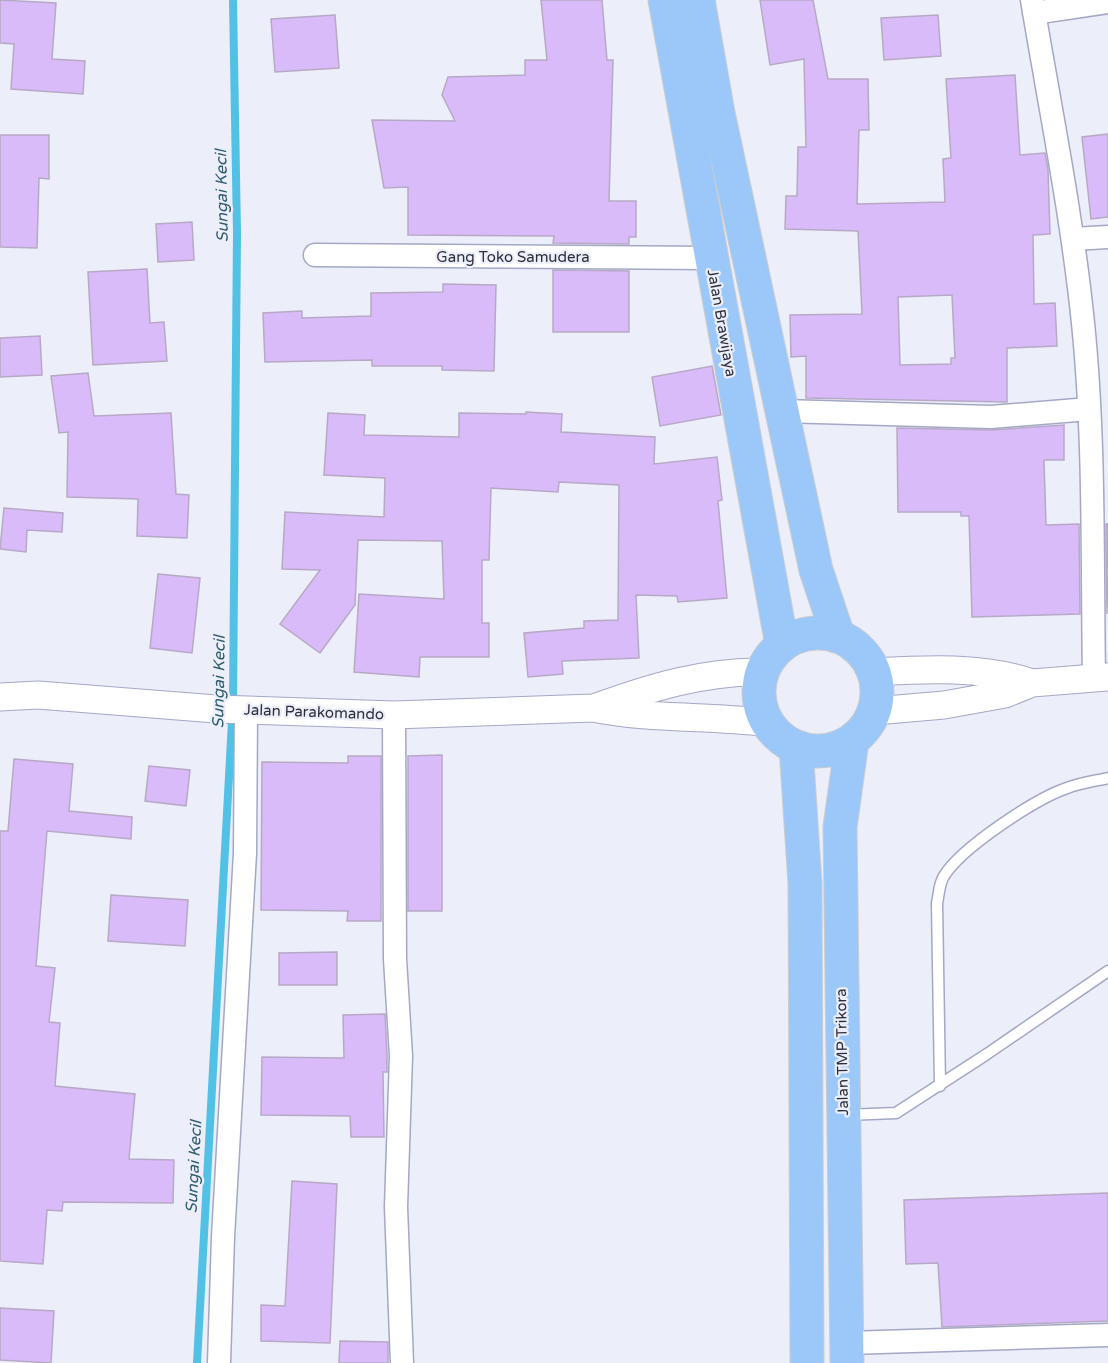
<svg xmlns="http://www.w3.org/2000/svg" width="1108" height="1363" font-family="'Varela Round',sans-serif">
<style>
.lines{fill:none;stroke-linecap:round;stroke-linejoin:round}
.stream{stroke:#51c1e5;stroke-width:8}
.building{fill:#dabbf9;stroke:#b7a9c5;stroke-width:1.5;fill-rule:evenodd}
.service-casing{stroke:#a4a8c4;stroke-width:13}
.minor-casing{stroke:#a4a8c4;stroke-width:25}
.tertiary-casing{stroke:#a4a8c4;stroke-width:29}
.trunk-casing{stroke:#cccdcf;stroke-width:35}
.service{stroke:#fff;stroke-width:10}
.minor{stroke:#fff;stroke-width:22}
.tertiary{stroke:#fff;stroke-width:27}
.trunk{stroke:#9bc8f8;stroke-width:33}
.labels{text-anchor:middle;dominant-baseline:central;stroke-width:4.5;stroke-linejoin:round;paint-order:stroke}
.street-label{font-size:15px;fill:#2c2e39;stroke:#eceefa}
.water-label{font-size:16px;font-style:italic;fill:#2d5c6c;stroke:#eceefa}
</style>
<rect width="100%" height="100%" fill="#eceefa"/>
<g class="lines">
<!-- stream -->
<path class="stream" d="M 197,1363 L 233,703 L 237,233 L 233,0"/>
</g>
<!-- building -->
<path class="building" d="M 0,0 L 56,3 L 52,59 L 85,61 L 83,94 L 11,89 L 14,44 L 0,43 Z
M 541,0 L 602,0 L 607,60 L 613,60 L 609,201 L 636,201 L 636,237 L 629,237 L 629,244 L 553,243 L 554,236 L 408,235 L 408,187 L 384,188 L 372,120 L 455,121 L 442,95 L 448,77 L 525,75 L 525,60 L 547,60 Z
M 760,0 L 813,0 L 828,79 L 868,79 L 869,130 L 859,130 L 857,204 L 945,202 L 943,159 L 951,158 L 946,79 L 1015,75 L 1020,155 L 1045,153 L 1048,169 L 1050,234 L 1033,235 L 1034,304 L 1055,303 L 1057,346 L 1007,348 L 1007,402 L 806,398 L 806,356 L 791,357 L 790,315 L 862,314 L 858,231 L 785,229 L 786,196 L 797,196 L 798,147 L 806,147 L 804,59 L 770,65 ZM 952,295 L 955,358 L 951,358 L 951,364 L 900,365 L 898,297 Z
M 335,15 L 339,68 L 275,72 L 271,19 Z
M 938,15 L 941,56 L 884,60 L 881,18 Z
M 1108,134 L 1108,217 L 1091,219 L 1082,137 Z
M 0,135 L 49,135 L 49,179 L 39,178 L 37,248 L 0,247 Z
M 192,222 L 194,260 L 158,262 L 156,224 Z
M 147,269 L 150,323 L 164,322 L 167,361 L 93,365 L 88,272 Z
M 553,270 L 629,271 L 629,332 L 553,332 Z
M 443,284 L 496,285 L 494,371 L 442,370 L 442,366 L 372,366 L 372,360 L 265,362 L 263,313 L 302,311 L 302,318 L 371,316 L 371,293 L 443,292 Z
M 40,336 L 42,375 L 0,377 L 0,338 Z
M 712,366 L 721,415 L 660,426 L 652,377 Z
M 88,373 L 94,416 L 171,413 L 176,494 L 189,495 L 187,538 L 137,536 L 138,499 L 67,497 L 68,432 L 59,433 L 51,376 Z
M 526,412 L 562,414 L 561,432 L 655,437 L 654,464 L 717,457 L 722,500 L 718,501 L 727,598 L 678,602 L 677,596 L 636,595 L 639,658 L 562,661 L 563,674 L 528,677 L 524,633 L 584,628 L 584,621 L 618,620 L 619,485 L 559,482 L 558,492 L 491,488 L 489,560 L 482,560 L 482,623 L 489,623 L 489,657 L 420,657 L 419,677 L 354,672 L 359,594 L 444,599 L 442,541 L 358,540 L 355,605 L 320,653 L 280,624 L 320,570 L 282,569 L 285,512 L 384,517 L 385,478 L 324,475 L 328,413 L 365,415 L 364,435 L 459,437 L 459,413 L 526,414 Z
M 1064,425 L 1064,460 L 1044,460 L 1046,525 L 1079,524 L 1080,614 L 972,617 L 969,516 L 961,516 L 961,512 L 898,512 L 897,428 L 991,430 Z
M 4,508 L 63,513 L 62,532 L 27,530 L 26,552 L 0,549 Z
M 1106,524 L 1108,524 L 1107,614 L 1106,545 Z
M 158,574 L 200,578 L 192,653 L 150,648 Z
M 442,755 L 442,911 L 408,911 L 408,756 Z
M 348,756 L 381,756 L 381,921 L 347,921 L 348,911 L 261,910 L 262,762 L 348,763 Z
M 14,759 L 73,764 L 69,811 L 132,817 L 131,839 L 47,831 L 36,966 L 55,968 L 49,1022 L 60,1023 L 55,1086 L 135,1094 L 129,1159 L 174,1160 L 173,1203 L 63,1202 L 62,1211 L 47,1210 L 43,1264 L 0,1261 L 0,831 L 8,831 Z
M 149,766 L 190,770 L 186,806 L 145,801 Z
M 111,895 L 188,900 L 185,946 L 108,941 Z
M 337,952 L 337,985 L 279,985 L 279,953 Z
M 385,1014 L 387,1056 L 387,1072 L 383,1072 L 384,1137 L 351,1137 L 350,1116 L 261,1115 L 262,1057 L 344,1058 L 343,1015 Z
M 292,1181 L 337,1184 L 330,1343 L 261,1341 L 261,1305 L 285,1306 Z
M 1108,1193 L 1108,1321 L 942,1327 L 938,1263 L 906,1264 L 904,1200 Z
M 0,1308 L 54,1311 L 51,1363 L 0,1360 Z
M 340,1341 L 388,1342 L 388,1363 L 339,1363 Z"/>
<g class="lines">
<!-- service casing -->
<g class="service-casing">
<path id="service" d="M 940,1086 L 937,903 C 939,895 939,883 944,876 C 961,848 1035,799 1067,788 C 1080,783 1095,781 1108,778
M 846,1115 L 896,1113 L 987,1054 L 1108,971"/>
</g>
<!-- minor casing -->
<g class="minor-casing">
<path id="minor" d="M 1032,0 C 1050,108 1072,215 1083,323 C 1095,441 1092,560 1094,678
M 1034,13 L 1108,2
M 1073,239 L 1108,237
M 315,255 L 710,258
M 783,411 L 991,417 L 1089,409
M 394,715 L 395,959 L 401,1056 L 396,1207 L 402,1363
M 847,1343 L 1108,1335
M 219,1363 L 223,1237 L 245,853 L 246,710"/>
</g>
<!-- tertiary casing -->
<g class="tertiary-casing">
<path id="tertiary" d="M 874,672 C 926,669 983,666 1032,683
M 0,697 L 38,695 L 216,709 L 394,715 L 593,708 C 651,720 710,715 768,723
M 594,708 C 649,688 704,671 762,672
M 875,711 L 944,705 L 1005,694 L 1032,683 L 1108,677"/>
</g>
<!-- trunk casing -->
<g class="trunk-casing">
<path id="trunk" d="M 665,0 L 782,645
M 698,0 L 718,113 L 816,570 L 838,636
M759 692a59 59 0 1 1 118 0a59 59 0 1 1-118 0Z
M 796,747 L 805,884 L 807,1363
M 847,1363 L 840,827 L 852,741"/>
</g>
<!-- service -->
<use href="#service" class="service"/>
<!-- minor -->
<use href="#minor" class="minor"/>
<!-- tertiary -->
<use href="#tertiary" class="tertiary"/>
<!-- trunk -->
<use href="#trunk" class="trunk"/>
</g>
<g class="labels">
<!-- street labels -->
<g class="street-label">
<text x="513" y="257">Gang Toko Samudera</text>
<text transform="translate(722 323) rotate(80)">Jalan Brawijaya</text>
<text transform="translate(314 712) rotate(2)">Jalan Parakomando</text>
<text transform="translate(842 1052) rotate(-91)">Jalan TMP Trikora</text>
</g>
<!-- water labels -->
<g class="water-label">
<text transform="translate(222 196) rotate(-91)">Sungai Kecil</text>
<text transform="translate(219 682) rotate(-89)">Sungai Kecil</text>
<text transform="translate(194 1167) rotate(-87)">Sungai Kecil</text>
</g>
</g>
</svg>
